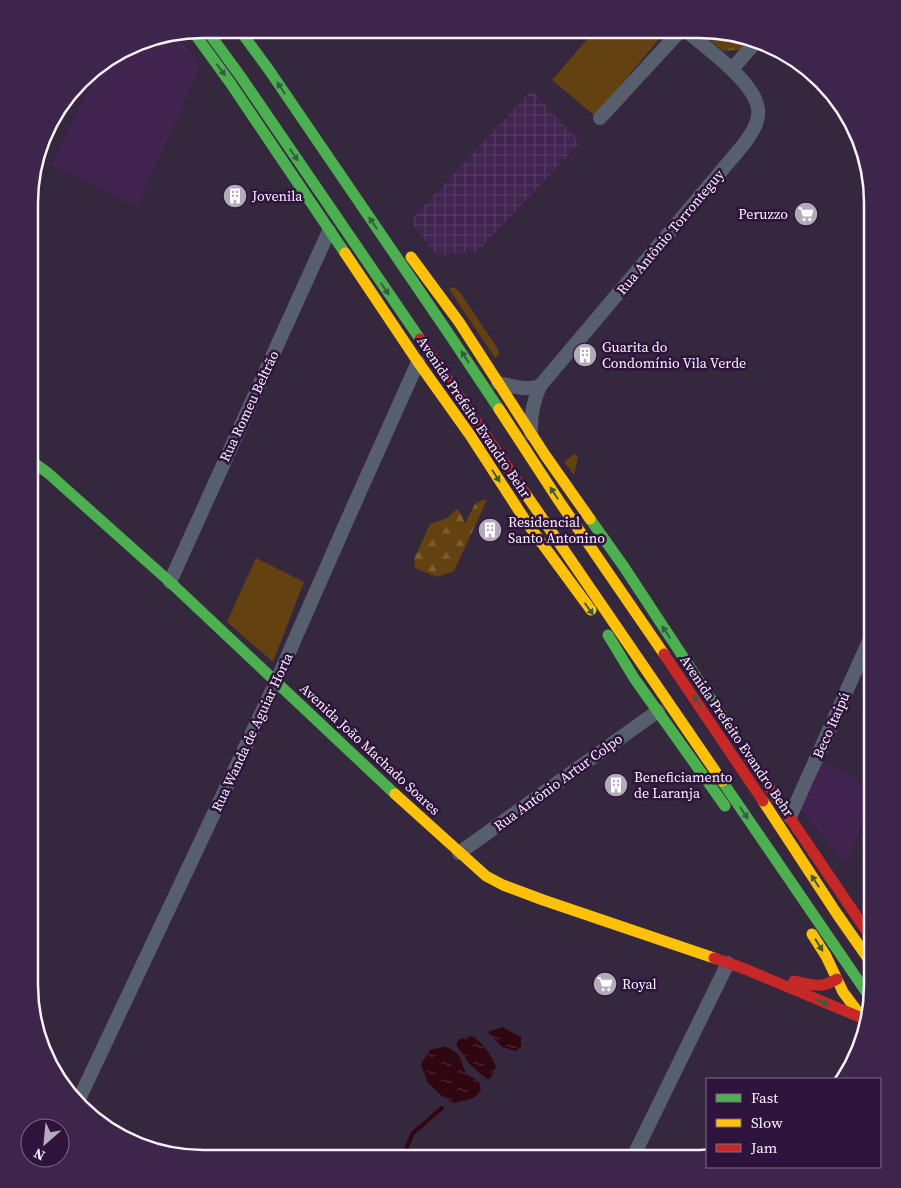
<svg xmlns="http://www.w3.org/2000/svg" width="901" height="1188" font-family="'Source Serif 4',serif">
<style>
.built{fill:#412450}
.industrial{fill:url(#industrial-grid)}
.green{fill:#634110}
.forest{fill:url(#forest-firs)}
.park{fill:url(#park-crowns)}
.water{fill:url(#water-ripples)}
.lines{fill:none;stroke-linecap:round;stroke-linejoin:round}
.stream{stroke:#300711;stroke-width:4}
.street{stroke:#575f6e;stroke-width:14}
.fast{stroke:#4caf50;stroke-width:11}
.slow{stroke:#ffc107;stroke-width:11}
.jam{stroke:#c62828;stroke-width:11}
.oneway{fill:#3c5945}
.labels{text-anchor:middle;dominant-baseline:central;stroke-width:5;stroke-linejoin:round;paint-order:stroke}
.poi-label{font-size:14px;fill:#f9f2fd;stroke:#2e133c;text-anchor:start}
.street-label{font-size:14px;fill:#f9f2fd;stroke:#2e133c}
.rim{fill:none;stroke:#f9f2fd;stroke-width:2.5}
</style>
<defs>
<pattern id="industrial-grid" width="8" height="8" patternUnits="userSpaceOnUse" patternTransform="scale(1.25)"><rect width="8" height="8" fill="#412450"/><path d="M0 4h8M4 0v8" fill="none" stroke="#543a61"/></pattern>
<pattern id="forest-firs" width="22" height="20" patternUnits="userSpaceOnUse" patternTransform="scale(1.25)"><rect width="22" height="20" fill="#634110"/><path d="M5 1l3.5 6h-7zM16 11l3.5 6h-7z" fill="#7a5d34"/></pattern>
<pattern id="park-crowns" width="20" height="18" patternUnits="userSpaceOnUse" patternTransform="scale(1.25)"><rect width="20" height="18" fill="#634110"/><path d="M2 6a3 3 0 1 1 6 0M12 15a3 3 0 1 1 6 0" fill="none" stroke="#7a5d34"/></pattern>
<pattern id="water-ripples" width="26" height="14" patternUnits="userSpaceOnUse" patternTransform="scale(1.25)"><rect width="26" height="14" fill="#300711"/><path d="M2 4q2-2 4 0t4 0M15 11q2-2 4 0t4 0" fill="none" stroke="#4f2c35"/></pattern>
</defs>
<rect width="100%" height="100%" fill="#35273d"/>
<!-- built -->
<path class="built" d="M 176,33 L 200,67 L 137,207 L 51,165 L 100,65 L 147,38 Z
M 822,760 L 872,789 L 872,804 L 845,863 L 798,806 Z"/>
<!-- industrial -->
<path class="industrial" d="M 532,90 L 580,143 L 477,252 L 437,255 L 410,221 Z"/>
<!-- green -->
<path class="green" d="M 595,30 L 650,30 L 660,38 L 595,116 L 552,80 Z
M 454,287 L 459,291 L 498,349 L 499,355 L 495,358 L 449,289 Z
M 574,454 L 578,457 L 574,475 L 564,462 Z
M 256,558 L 304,582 L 273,662 L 227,622 Z"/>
<!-- forest -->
<path class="forest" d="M 61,105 L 47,137 L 45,138 L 52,116 Z
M 482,500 L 487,500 L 454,571 L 437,577 L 415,568 L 414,559 L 430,524 L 447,518 L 457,509 L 460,512 L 465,523 L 475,504 Z"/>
<!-- park -->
<path class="park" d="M 698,30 L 721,30 L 748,41 L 740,50 L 723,51 Z"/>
<!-- water -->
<path class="water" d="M 502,1027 L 521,1037 L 521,1046 L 516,1051 L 502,1047 L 488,1032 Z
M 472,1036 C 483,1043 492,1055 496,1067 L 490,1079 L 487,1079 L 470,1065 L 456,1045 L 459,1039 Z
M 447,1046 L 459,1055 L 466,1074 L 479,1081 L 481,1090 L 474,1098 L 454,1103 L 444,1098 L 428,1083 L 421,1065 L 422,1062 L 430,1050 Z"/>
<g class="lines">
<!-- stream -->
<path class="stream" d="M 402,1158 L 413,1133 L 442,1108"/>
<!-- street -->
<path class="street" d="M 732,69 L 755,43
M 600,118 L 681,30
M 498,383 C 513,386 526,391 540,386
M 531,434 C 530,416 533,402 540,386 L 744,144 C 751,134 760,122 758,109 C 755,82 705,47 685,30
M 170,582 L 329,231
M 790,817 L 872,634
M 459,853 L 658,711
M 79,1099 L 276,682 L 353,507 L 418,362
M 632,1159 L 728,963"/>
<!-- fast -->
<path class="fast" d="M 206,29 L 241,77 L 420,339
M 239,29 L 269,70 L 447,331 L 499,409
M 192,30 L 231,84 L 345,253
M 30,460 L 48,473 L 170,582 L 395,794
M 590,519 L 624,567 L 722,716
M 608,635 L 634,678 L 725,806
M 722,781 L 871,999
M 863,1018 L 864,1019"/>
<!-- slow -->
<path class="slow" d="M 345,253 L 418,362 L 470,435 L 527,523 L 591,610
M 411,257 L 459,322 L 545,455 L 590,519
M 499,409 L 559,501 L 664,654
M 525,493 L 722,781
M 395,794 L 486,876 L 503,885 L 543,900 L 714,958
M 763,801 L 837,914 L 872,964
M 812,934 L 826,956 L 843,992 L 864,1020"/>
<!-- jam -->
<path class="jam" d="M 420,339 L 525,493
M 664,654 L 763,801
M 748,756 L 872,939
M 714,958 L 745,969 L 862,1018
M 794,981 C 812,985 821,989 837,979"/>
</g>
<!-- one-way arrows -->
<defs><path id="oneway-solid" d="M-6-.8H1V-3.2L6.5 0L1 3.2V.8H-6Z" transform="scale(1.25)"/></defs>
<g class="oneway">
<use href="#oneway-solid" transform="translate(221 70) rotate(54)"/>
<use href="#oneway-solid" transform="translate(281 88) rotate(-124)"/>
<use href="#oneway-solid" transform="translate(294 155) rotate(56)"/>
<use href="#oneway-solid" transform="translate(373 223) rotate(-124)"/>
<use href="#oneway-solid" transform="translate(385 289) rotate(56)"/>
<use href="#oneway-solid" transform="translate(465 357) rotate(-123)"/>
<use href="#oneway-solid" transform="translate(496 476) rotate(57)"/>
<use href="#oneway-solid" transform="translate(554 493) rotate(-123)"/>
<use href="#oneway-solid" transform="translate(589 609) rotate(54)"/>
<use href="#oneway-solid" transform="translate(666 632) rotate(-123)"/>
<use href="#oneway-solid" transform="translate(697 701) rotate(-124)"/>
<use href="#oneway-solid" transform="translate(744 813) rotate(56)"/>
<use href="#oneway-solid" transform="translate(815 881) rotate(-123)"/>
<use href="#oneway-solid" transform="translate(819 945) rotate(58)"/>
<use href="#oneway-solid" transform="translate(822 1002) rotate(22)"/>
</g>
<!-- icons -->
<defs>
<g id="building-disc" transform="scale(1.25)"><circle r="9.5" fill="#b4abba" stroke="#2e133c"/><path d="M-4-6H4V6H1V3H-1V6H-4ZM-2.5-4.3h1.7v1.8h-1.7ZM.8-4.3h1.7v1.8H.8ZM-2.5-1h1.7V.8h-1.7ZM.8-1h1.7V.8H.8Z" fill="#fff"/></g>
<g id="supermarket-disc" transform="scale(1.25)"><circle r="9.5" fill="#b4abba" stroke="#2e133c"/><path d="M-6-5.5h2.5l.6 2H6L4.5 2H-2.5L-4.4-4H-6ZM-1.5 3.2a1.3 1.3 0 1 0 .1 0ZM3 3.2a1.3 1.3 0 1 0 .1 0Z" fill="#fff"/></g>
</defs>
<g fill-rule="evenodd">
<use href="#building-disc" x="235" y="196"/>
<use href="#supermarket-disc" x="806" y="214"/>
<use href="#building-disc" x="585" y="355"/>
<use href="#building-disc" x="490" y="530"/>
<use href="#building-disc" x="616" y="785"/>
<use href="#supermarket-disc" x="605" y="984"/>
</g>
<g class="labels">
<!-- poi labels -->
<g class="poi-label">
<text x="252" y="196">Jovenila</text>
<text x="788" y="214" text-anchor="end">Peruzzo</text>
<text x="602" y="347">Guarita do<tspan x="602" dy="16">Condomínio Vila Verde</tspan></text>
<text x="508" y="522">Residencial<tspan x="508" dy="16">Santo Antonino</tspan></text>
<text x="634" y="777">Beneficiamento<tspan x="634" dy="16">de Laranja</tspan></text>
<text x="622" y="984">Royal</text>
</g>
<!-- street labels -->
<g class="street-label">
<text transform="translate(670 232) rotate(-50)">Rua Antônio Torronteguy</text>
<text transform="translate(249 406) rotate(-65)">Rua Romeu Beltrão</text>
<text transform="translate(474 417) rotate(56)">Avenida Prefeito Evandro Behr</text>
<text transform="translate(831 725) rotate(-66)">Beco Itaipú</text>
<text transform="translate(252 732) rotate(-65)">Rua Wanda de Aguiar Horta</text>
<text transform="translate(737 736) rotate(56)">Avenida Prefeito Evandro Behr</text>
<text transform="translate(370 749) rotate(43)">Avenida João Machado Soares</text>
<text transform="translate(558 782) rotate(-36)">Rua Antônio Artur Colpo</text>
</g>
</g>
<!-- crop -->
<path d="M0 0H901V1188H0ZM203 38H699A165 165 0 0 1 864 203V985A165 165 0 0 1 699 1150H203A165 165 0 0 1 38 985V203A165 165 0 0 1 203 38Z" fill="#3e254b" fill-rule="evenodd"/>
<path class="rim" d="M203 38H699A165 165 0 0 1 864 203V985A165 165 0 0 1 699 1150H203A165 165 0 0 1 38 985V203A165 165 0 0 1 203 38Z"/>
<!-- legend -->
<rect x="706" y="1078" width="175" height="90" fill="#2e133c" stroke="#7f6c89"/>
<rect x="716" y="1094" width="25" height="8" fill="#4caf50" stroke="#7f6c89"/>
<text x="751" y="1103" font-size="15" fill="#f9f2fd">Fast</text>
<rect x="716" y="1119" width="25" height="8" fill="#ffc107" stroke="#7f6c89"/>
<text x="751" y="1128" font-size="15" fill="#f9f2fd">Slow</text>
<rect x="716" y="1144" width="25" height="8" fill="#c62828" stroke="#7f6c89"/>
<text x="751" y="1153" font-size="15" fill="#f9f2fd">Jam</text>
<!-- north arrow -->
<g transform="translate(45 1143) rotate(207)"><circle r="24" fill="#2e133c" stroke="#7f6c89"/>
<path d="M0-4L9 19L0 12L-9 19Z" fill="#b4abba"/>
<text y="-8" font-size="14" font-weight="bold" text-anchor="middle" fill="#f9f2fd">N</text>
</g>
</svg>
